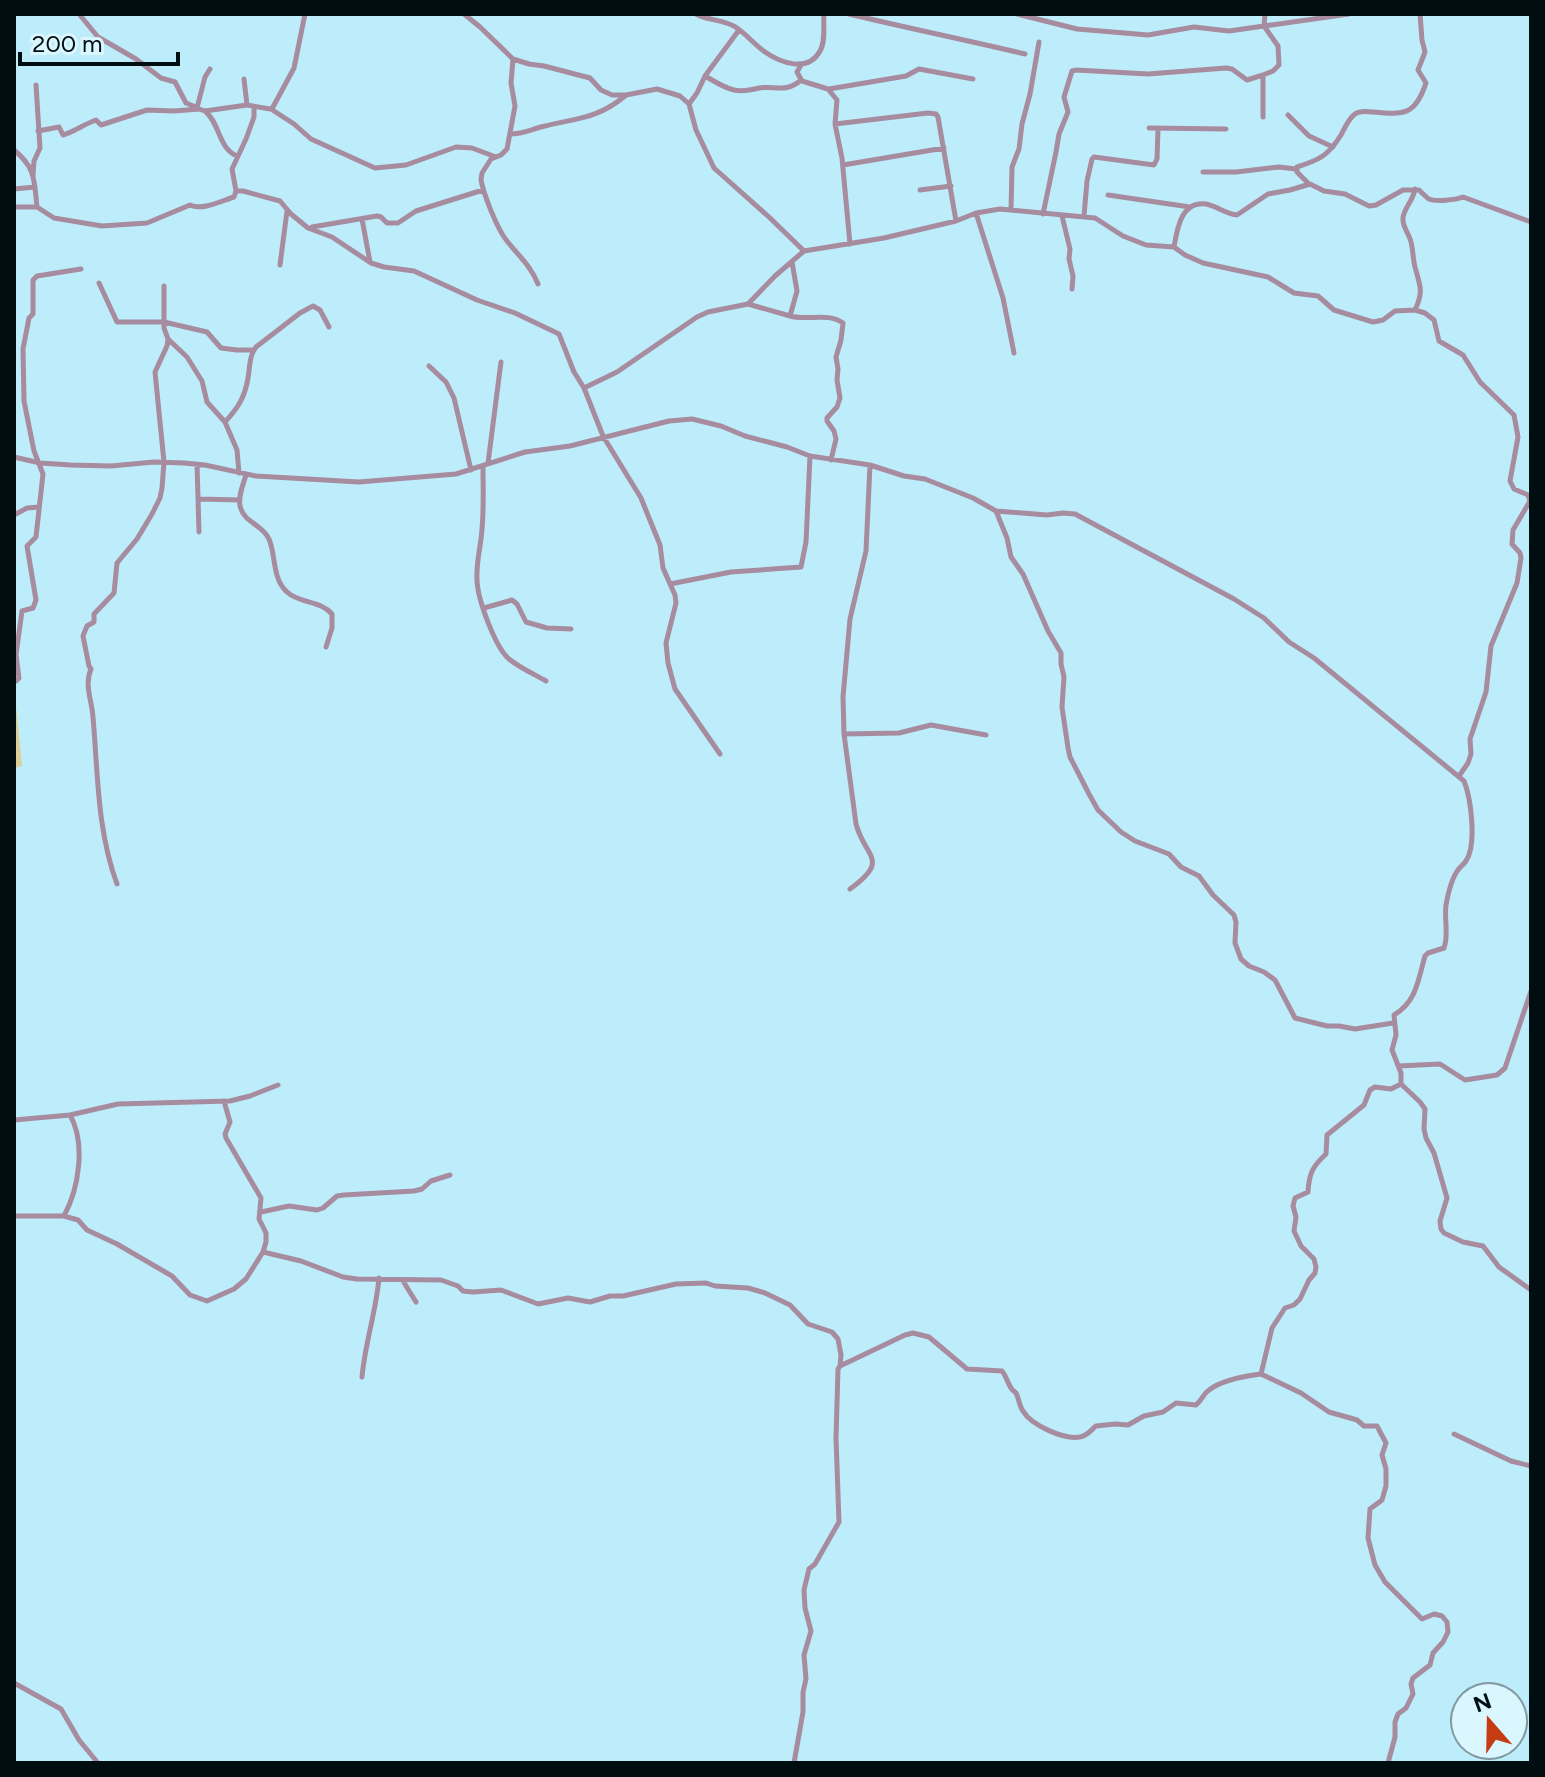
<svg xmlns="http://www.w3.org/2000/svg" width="1545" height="1777" font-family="Figtree,sans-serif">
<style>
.garden{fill:#dcce96}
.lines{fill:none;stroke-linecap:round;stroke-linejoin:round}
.minor{stroke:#a78b9f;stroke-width:5}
</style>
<rect width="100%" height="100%" fill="#bdedfa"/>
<!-- garden -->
<path class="garden" d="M 14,686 L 22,766 L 14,768 Z"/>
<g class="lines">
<!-- minor -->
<path class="minor" d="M 79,14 L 98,37 L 136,59 L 161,78 L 175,82 L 186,103 L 196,107
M 464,14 L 480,27 L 513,59 L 529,64 L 544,66 L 590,78 L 601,90 L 612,95 L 626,95 L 657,89 L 680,96 L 689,104 L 696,130 L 714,168 L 769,217 L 804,251
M 696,14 C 708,21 725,19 737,28 C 747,35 755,45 765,52 C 781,63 808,73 820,51 C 826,41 823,25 824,14
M 849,14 C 907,28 966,40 1025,54
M 1017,14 L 1077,29 L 1148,35 L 1194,27 L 1229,31 L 1264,26 L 1265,14
M 513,59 L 511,83 L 515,106 L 507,149 L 501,155 L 491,159 L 482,173 L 481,180 C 484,195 497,229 507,241 C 518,255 531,266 538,284
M 801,65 L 797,72 L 802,81 L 828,89 L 837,100 L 835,124 L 842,158 L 850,244
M 705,76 C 714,81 724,88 734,90 C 742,92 751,90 759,88 C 775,85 785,94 801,80
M 829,89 L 906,76 L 919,69 L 973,79
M 689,104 L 697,93 L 705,76 L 739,30
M 247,105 L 270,109 L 273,107 L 294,68 L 305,14
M 197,108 L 205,77 L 210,69
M 271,109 L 294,124 L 311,139 L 375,168 L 406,165 L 456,147 L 472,148 L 496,157
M 205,111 C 220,123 218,148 237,156
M 1288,115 L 1309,136 L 1333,147
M 1263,117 L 1263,75 L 1273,71 L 1279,65 L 1278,46 L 1264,26 L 1349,14
M 835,124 L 928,113 L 936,114 L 938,117 L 956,221
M 1149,128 L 1226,129
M 38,131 L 59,127 L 63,135 C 74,132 84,124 96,120 L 101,125 L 147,110 L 174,111 L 199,109 L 205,111 L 247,105 L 244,79
M 510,134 C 522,134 530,130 541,127 C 575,118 596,120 625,96
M 14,150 C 36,168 34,180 37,207
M 843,165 L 944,148
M 1203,172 L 1236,172 L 1279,167 L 1296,169
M 33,176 L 34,161 L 40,148 L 36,85
M 1309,184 L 1297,172 L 1297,167 C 1319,160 1328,156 1341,135 C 1345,128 1348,119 1355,114 C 1361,110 1367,112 1373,112 C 1405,115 1415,115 1426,83 L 1418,70 L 1425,52 L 1422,40 L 1420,14
M 14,189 L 35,187
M 1415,189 C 1413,201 1404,208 1403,218 C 1402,227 1409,233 1411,242 C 1413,250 1413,259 1415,267 C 1420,286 1424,291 1415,310
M 920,190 L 951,186
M 236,191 L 232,169 L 246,139 L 254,117 L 254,107
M 1108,195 L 1190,207
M 14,207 L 37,207 L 54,218 L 102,226 L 147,223 L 190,205 C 202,211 221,201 234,197 L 236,191 L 243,191 L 280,201 L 291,214 L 308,228 L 332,237 L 371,263 L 384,267 L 414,271 L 477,300 L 515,313 L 559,334 L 574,372 L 584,388 L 603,436 L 641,498 L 660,545 L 663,568 L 675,595 L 676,603 L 666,643 L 668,663 L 675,689 L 720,754
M 1011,210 L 1012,167 L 1019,149 L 1022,124 L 1030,94 L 1039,42
M 976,213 L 1003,298 L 1014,353
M 1043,214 L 1056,152 L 1059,134 L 1068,112 L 1064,97 L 1072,71 L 1076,70 L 1148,74 L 1226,68 L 1232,69 L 1247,80 L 1263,75
M 1062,216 L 1070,249 L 1069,259 L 1073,276 L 1072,289
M 1084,216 L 1087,181 L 1092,159 L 1094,157 L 1154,165 L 1157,159 L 1158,129
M 362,219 L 370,262
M 312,227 L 377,216 L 381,217 L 387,223 L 398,223 L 416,211 L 483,190
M 1174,247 C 1177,230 1181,200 1206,204 C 1217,206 1226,214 1237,215 L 1268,194 L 1290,190 L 1310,184 L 1324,191 L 1345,194 L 1369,206 L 1376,205 L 1403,190 L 1419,190 C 1419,190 1428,199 1429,199 C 1436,202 1455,200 1463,197 L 1531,222
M 792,262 L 797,291 L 790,316 C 807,321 828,312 843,323 L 841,340 L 836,357 L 838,369 L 837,380 L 840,398 L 837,407 L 827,418 L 827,421 L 834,431 L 836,439 L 831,460
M 280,265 L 287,211
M 99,283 L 117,322 L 164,322 L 207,332 L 221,348 L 237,350 L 253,350
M 164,286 L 164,328 L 168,339 L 187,357 L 202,381 L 207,402 L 225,422 L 237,450 L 239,473
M 748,304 L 790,316
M 429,366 L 446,382 L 454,398 L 471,470
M 584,388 L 617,372 L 697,317 L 708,312 L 748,304 L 775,276 L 804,251 L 884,238 L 956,221 L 976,213 L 1000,209 L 1095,218 L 1123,236 L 1146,245 L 1174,247 L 1185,255 L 1203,263 L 1268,277 L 1294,293 L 1318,296 L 1334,310 L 1373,322 L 1383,320 L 1395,311 L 1415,310 L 1425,313 L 1434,320 L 1439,341 L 1463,355 L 1480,382 L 1514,415 L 1518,437 L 1510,481 L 1514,489 L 1528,495 L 1530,501 L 1513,530 L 1512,544 L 1520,553 L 1521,558 L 1517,583 L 1491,646 L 1486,692 L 1470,739 L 1471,754 L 1468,763 L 1459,776
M 225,422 C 238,408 245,397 248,378 C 250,367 249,356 256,347 L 300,313 L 313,306 L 320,310 L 329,327
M 14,457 L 40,463 L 71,465 L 111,466 L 154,462 L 184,463 L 205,465 L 256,476 L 359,482 L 456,474 L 525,452 L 570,446 L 669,421 L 692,419 L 721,426 L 745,436 L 787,447 L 810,456 L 870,465 L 904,476 L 925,479 L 973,498 L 996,511 L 1047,515 L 1063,513 L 1075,514 L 1234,599 L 1264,618 L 1289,642 L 1314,658 L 1464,781 C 1471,798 1477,845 1466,861 C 1464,864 1460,867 1458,870 C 1451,879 1448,894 1446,905 C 1444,919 1449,935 1444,948 L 1428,953 L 1425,956 C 1418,980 1417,1001 1394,1015 L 1396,1035 L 1392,1050 L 1401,1073 L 1401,1084 L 1391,1089 L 1375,1087 L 1370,1090 L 1364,1105 L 1327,1135 L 1326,1154 C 1313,1166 1309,1173 1308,1192 L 1295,1198 L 1293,1206 L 1296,1217 L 1294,1231 L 1301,1246 L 1314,1259 L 1316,1267 L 1315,1273 L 1309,1280 L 1300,1299 L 1294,1305 L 1285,1308 L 1272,1328 L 1261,1374 C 1245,1376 1222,1380 1209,1390 C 1203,1394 1202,1400 1196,1405 L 1176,1403 L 1163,1412 L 1144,1416 L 1128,1425 L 1115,1424 L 1096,1426 C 1091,1430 1087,1436 1080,1437 C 1064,1440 1031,1425 1023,1411 C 1019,1406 1019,1398 1016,1393 C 1014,1391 1012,1390 1011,1388 C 1007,1382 1007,1377 1002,1371 L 967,1369 L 929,1337 L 913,1333 L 905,1335 L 840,1366 L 838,1369 L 836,1438 L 839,1522 L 815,1564 L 809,1569 L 804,1590 L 805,1608 L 811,1631 L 804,1655 L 806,1679 L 803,1692 L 803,1712 L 794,1763
M 488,463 L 501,362
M 197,464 L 199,532
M 483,467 C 483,487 484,508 482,529 C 481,546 476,562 477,579 C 477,598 495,647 509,659 C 520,668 534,674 546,681
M 246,475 C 243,485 238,496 240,506 C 244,523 262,524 269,539 C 276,555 272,579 287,592 C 300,604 320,600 332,614 L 332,628 L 326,647
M 199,499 L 240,500
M 996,511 L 1007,538 L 1011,557 L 1023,574 L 1048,631 L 1061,653 L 1061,664 L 1064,677 L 1062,707 L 1068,748 L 1070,757 L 1089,794 L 1098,810 L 1121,832 L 1135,841 L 1169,854 L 1181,867 L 1199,876 L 1213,895 L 1234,915 L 1236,922 L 1235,943 L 1241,959 L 1249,966 L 1264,972 L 1275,980 L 1295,1018 L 1327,1026 L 1339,1026 L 1355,1029 L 1393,1023
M 14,515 L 27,508 L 39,507
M 670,584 L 731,572 L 801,567 L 806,542 L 810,456
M 484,608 L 512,600 L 517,604 L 526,622 L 547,628 L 571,629
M 16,681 L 19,678 L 16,655 L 22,611 L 33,608 L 36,600 L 27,546 L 36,537 L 43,474 L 34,451 L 24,401 L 23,349 L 29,318 L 33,314 L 33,280 L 37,276 L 81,269
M 844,734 L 899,733 L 931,725 L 986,735
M 117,884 C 97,830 98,774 93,717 C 92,701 84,685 91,669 L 89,666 L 83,636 L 87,626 L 94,622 L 94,614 L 114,593 L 117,563 L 137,539 L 152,514 L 160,498 L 162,488 L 164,462 L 155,372 L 167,346 L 168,339
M 850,889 C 891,859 865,858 856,824 L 844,734 L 843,697 L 850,619 L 866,551 L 870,465
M 1398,1066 L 1440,1064 L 1465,1080 L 1497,1075 L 1505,1068 L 1531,991
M 1401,1084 L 1420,1102 L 1425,1109 L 1424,1129 L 1426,1138 L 1434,1153 L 1447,1198 L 1440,1221 L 1441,1229 L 1444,1233 L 1463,1242 L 1483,1246 L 1499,1267 L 1531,1290
M 14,1120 L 70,1115 L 118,1104 L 230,1101 L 250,1096 L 278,1085
M 261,1212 L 289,1206 L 317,1210 L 323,1208 L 337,1196 L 344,1195 L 414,1191 L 422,1189 L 431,1181 L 450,1175
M 14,1216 L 64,1216 L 78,1220 L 87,1230 L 117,1244 L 172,1276 L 190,1295 L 207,1301 L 234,1289 L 246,1279 L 263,1252 L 266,1242 L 266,1233 L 259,1219 L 261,1198 L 226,1138 L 225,1134 L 230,1122 L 224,1101
M 64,1216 C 79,1188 86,1143 70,1115
M 263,1252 L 301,1261 L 343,1277 L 357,1279 L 441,1280 L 458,1286 L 463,1291 L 473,1292 L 501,1290 L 538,1304 L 568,1298 L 590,1302 L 610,1296 L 623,1296 L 676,1284 L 706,1283 L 715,1286 L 748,1288 L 765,1293 L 790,1305 L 808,1324 L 832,1332 L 838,1339 L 841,1355 L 840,1366
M 403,1281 L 416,1302
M 1261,1374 L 1301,1393 L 1329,1412 L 1357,1420 L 1364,1426 L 1377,1426 L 1386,1443 L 1382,1455 L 1386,1469 L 1386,1486 L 1382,1500 L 1370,1509 L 1368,1538 L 1375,1565 L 1385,1582 L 1422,1619 L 1434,1614 L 1442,1616 L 1447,1622 L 1448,1632 L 1443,1642 L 1433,1653 L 1430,1665 L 1413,1678 L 1411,1684 L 1413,1694 L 1406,1708 L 1398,1714 L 1395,1722 L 1395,1737 L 1388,1763
M 362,1377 C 365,1343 376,1312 379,1278
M 1454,1434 L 1511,1461 L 1531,1466
M 14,1683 L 61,1709 L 79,1740 L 98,1763"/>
</g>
<!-- border -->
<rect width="1545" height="1777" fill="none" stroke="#000e12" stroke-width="32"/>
<!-- north arrow -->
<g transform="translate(1489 1721) rotate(340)"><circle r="38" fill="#daf6fe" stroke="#8399a0" stroke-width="2"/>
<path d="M0-6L14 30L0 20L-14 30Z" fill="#c53c12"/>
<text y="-12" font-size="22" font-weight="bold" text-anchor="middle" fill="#000e12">N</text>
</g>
<!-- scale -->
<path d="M20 52v12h158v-12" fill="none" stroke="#000e12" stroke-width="4"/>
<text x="32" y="52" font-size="24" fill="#000e12" stroke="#daf6fe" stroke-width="6" paint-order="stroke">200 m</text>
</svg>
